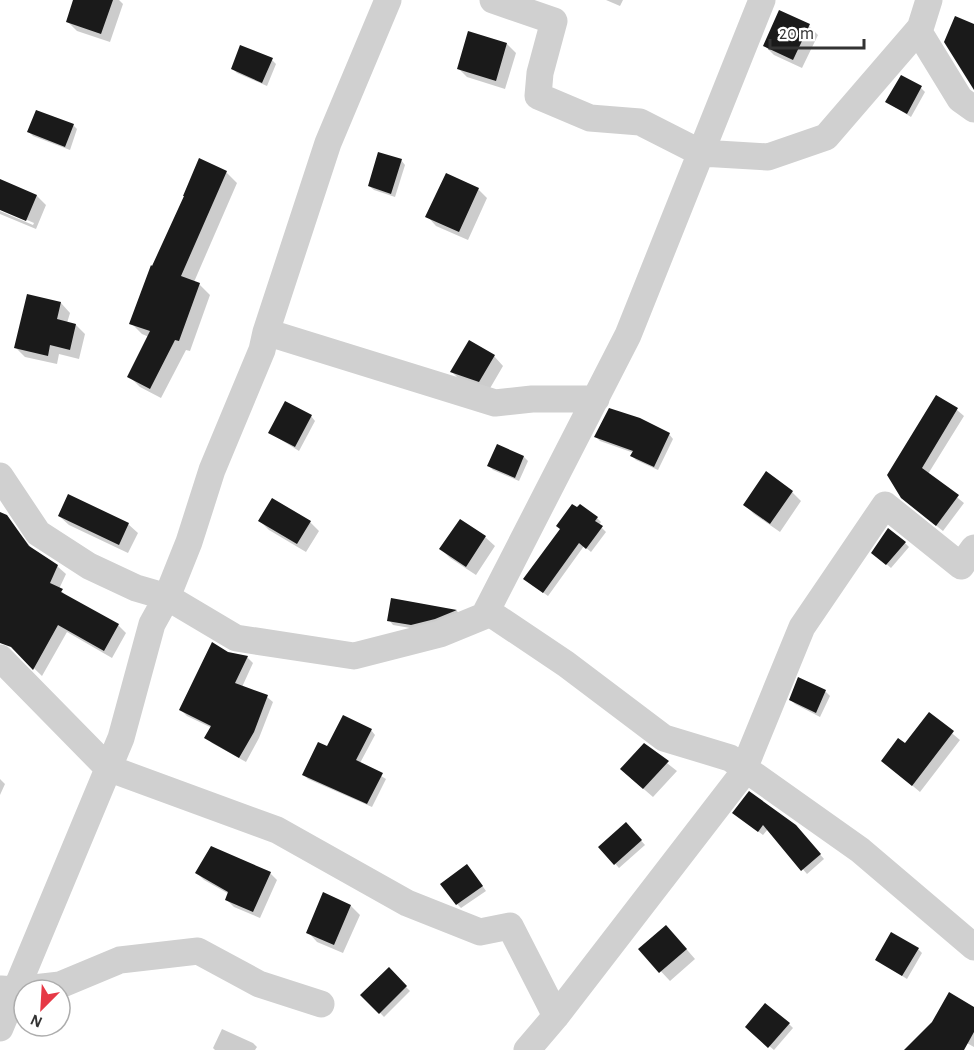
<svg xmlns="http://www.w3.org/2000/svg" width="974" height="1050" font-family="'Alegreya Sans',sans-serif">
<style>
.shadow{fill:#0003}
.building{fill:#1a1a1a}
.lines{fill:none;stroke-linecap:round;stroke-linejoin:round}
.street{stroke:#d0d0d0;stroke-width:27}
</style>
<rect width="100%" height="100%" fill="#fff"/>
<!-- shadow -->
<path class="shadow" d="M 75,0 L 119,0 L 123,4 L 110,42 L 77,31 L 68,22 Z
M 606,0 L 623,0 L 620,6 Z
M 809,26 L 818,35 L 802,68 L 774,55 L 765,46 Z
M 507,44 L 516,53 L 505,89 L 467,77 L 458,68 Z
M 272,60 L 276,64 L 267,86 L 237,73 L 233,69 Z
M 921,88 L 925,92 L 911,117 L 887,102 Z
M 73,125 L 77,129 L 70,150 L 33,136 L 29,132 Z
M 401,160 L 405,165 L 395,197 L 374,190 L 369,186 Z
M 226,172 L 237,183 L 194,282 L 199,284 L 210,295 L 190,351 L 186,350 L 161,398 L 140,387 L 129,376 L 149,337 L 142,334 L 131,323 Z
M 0,181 L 37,196 L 46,205 L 36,229 L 0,214 L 0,211 L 33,225 L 34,223 L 0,208 Z
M 478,189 L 487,198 L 468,240 L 436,226 L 427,216 Z
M 28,295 L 61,303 L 70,313 L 67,323 L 76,325 L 85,334 L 79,359 L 59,354 L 57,364 L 25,357 L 15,347 Z
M 494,356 L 503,366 L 489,390 L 461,381 L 452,372 Z
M 937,397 L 957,410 L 964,416 L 928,474 L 964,503 L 943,531 L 909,504 Z
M 311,416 L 315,421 L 299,451 L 270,433 Z
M 669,434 L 673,439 L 658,470 L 636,460 L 632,456 L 634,453 L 600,441 L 596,437 Z
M 498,446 L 524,457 L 528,461 L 519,481 L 493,470 L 489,466 Z
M 792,492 L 801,501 L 780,532 L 754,514 L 745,505 Z
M 59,516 L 128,524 L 138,533 L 128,553 L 69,525 Z
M 597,518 L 601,522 L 599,525 L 606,532 L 591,552 L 584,546 L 548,596 L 530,583 Z
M 9,520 L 33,550 L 57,566 L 66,574 L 59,589 L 70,599 L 118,625 L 126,633 L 112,658 L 67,632 L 42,676 L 10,645 L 0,623 L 0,540 Z
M 260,521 L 310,522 L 319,531 L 306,552 L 269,530 Z
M 460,521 L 485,537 L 495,546 L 476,575 L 450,558 L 441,549 Z
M 905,543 L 909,547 L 891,568 L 878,557 Z
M 392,600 L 457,611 L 460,615 L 416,629 L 393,625 L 389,620 Z
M 228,653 L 247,657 L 253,663 L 242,687 L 267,697 L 273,702 L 259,738 L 246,762 L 212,743 L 206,737 L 212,728 L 187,716 L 181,710 Z
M 799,679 L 826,692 L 830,696 L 820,717 L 795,704 L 791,700 Z
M 929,714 L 960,740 L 920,792 L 883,761 L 905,745 Z
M 371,730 L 375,735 L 360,763 L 386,779 L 372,807 L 308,779 L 304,775 L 327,748 Z
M 644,745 L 677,771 L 653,797 L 631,778 Z
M 0,779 L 5,784 L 0,795 Z
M 739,817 L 800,831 L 824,859 L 807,874 L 768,829 L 763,835 Z
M 626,824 L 645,845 L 619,868 L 600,847 Z
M 471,870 L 486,891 L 461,908 L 457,904 Z
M 197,873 L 270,873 L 277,880 L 260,918 L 234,907 L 227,900 L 229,894 L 204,880 Z
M 351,906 L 360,915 L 343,953 L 317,942 L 308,932 Z
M 675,936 L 695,959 L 670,981 L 640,949 Z
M 918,949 L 922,953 L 907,979 L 877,960 Z
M 389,970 L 410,991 L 384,1017 L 363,995 Z
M 974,1008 L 974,1047 L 965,1042 L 956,1050 L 906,1050 Z
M 789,1024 L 793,1028 L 774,1050 L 751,1031 Z
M 222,1029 L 253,1043 L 257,1047 L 255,1050 L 215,1050 L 213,1048 Z"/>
<!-- building -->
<path class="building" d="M 73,0 L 113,0 L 101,34 L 66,22 Z
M 779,10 L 810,24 L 793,60 L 763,46 Z
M 955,16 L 974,24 L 974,90 L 944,42 Z
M 468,31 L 507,43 L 496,81 L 457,69 Z
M 240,45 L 273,58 L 262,83 L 231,69 Z
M 901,75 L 922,86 L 907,114 L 885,102 Z
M 36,110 L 74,124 L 65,147 L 27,132 Z
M 378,152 L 402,159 L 391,194 L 368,186 Z
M 199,158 L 227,171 L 181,276 L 200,283 L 179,341 L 175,340 L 150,389 L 127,377 L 150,331 L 129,324 L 151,265 L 152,266 L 184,196 L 183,196 Z
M 446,173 L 479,188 L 459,232 L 425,217 Z
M 0,179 L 37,195 L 26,221 L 0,210 Z
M 27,294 L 61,302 L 57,319 L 76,324 L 70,350 L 50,345 L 48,356 L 14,348 Z
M 469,340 L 495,355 L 479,382 L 450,372 Z
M 936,395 L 958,408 L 922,468 L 959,495 L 936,526 L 901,498 L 887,475 Z
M 285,401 L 312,415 L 295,447 L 268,433 Z
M 609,408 L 640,418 L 670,433 L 654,467 L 630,456 L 633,451 L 594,437 Z
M 497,444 L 524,456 L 515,478 L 487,466 Z
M 766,471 L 793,491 L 770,524 L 743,505 Z
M 68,494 L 129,523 L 119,545 L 58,516 Z
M 272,498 L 311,521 L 297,544 L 258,521 Z
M 572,504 L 577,507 L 580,504 L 598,517 L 595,521 L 603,526 L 586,549 L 579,543 L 543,593 L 523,579 L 560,529 L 556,526 Z
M 0,512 L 7,515 L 29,546 L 58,565 L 50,583 L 63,589 L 61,592 L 119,624 L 104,651 L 58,625 L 33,670 L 11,647 L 0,643 Z
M 460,519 L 486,536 L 466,567 L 439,549 Z
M 888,528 L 906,542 L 886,565 L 871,553 Z
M 391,598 L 457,610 L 435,619 L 411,625 L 387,621 Z
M 212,642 L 228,652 L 248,656 L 235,683 L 268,695 L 254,732 L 239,758 L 204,738 L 211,726 L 179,710 Z
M 798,677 L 826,690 L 816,713 L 789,700 Z
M 929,712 L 954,731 L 912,786 L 881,761 L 898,738 L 905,743 Z
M 343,715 L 372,729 L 356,760 L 383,773 L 367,804 L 302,775 L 318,742 L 327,746 Z
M 644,743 L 669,761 L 643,789 L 620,769 Z
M 749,791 L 796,825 L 821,854 L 801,871 L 763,825 L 758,832 L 732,813 Z
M 626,822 L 642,840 L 614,865 L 598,847 Z
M 211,846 L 271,872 L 253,912 L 225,900 L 228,892 L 195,873 Z
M 467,864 L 483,886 L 456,905 L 440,884 Z
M 323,892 L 351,905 L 334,945 L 306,933 Z
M 666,925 L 687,949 L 659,973 L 638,949 Z
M 891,932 L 919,948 L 902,976 L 875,960 Z
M 389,967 L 407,986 L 379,1014 L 360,995 Z
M 949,992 L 974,1007 L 974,1032 L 964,1050 L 904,1050 L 932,1022 Z
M 765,1003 L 790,1023 L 768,1048 L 745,1027 Z"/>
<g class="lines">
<!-- street -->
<path class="street" d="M 493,0 L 554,21 L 540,73 L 538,96 L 590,118 L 640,122 L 701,153 L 768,157 L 826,137 L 920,28
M 929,0 L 919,32 L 960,99 L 974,109
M 266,332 L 495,403 L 532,399 L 596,399
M 0,476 L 38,533 L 89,566 L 136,588 L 167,597 L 236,638 L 354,656 L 440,634 L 484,616 L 628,335 L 762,0
M 487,611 L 566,664 L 664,738 L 730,758 L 860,850 L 974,947
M 0,658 L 108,768 L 277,830 L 407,903 L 480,932 L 510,926 L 556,1016
M 1,989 L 16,990 L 60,985 L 120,960 L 198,951 L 259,984 L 321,1004
M 0,1028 L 121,738 L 152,624 L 167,597 L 189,542 L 212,470 L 262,350 L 266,332 L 328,143 L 388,0
M 527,1050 L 556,1016 L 741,776 L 802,627 L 885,505 L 961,566 L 974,548"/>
</g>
<!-- north arrow -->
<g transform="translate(42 1008) rotate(204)"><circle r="28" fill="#ffffff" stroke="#adadad" stroke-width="1.5"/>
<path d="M0-4.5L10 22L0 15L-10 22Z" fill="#e63946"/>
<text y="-9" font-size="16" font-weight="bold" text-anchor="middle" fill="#333333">N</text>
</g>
<!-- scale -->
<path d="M770 39v9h94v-9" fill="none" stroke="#333333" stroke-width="3"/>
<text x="779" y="39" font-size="18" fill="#333333" stroke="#ffffff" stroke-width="4.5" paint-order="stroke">20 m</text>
</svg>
